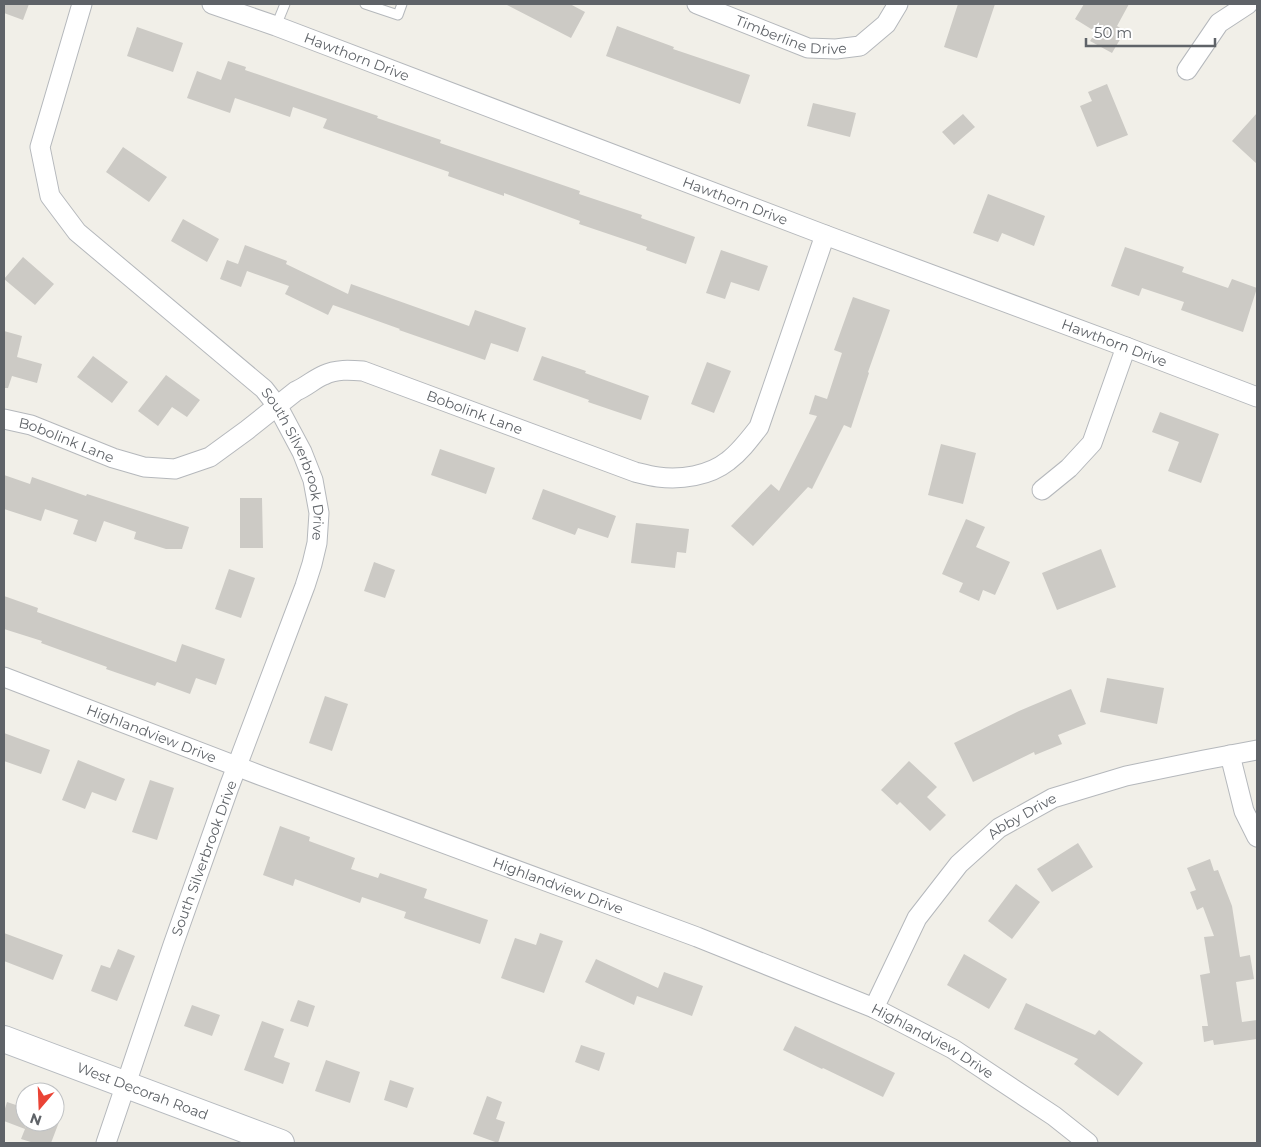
<svg xmlns="http://www.w3.org/2000/svg" width="1261" height="1147" font-family="Montserrat,sans-serif">
<style>
.building{fill:#cccac5}
.lines{fill:none;stroke-linecap:round;stroke-linejoin:round}
.lane-casing{stroke:#b5b8bc;stroke-width:11}
.street-casing{stroke:#b5b8bc;stroke-width:21}
.secondary-casing{stroke:#b6babf;stroke-width:28}
.lane{stroke:#fff;stroke-width:9}
.street{stroke:#fff;stroke-width:19}
.secondary{stroke:#fff;stroke-width:26}
.labels{text-anchor:middle;dominant-baseline:central;stroke-width:5;stroke-linejoin:round;paint-order:stroke}
.street-label{font-size:14px;fill:#5f6368;stroke:#fff}
</style>
<rect width="100%" height="100%" fill="#f1efe8"/>
<!-- building -->
<path class="building" d="M 4,4 L 29,4 L 23,20 L 4,13 Z
M 505,4 L 570,4 L 585,12 L 571,38 Z
M 958,4 L 995,4 L 977,58 L 944,47 Z
M 1084,4 L 1129,4 L 1117,26 L 1125,31 L 1112,53 L 1090,41 L 1096,32 L 1075,19 Z
M 617,26 L 674,47 L 673,49 L 750,75 L 740,104 L 606,56 Z
M 137,27 L 183,43 L 173,72 L 127,56 Z
M 228,61 L 246,67 L 245,70 L 378,116 L 377,118 L 441,140 L 440,143 L 580,191 L 579,194 L 642,215 L 641,218 L 695,237 L 686,264 L 646,250 L 647,247 L 579,224 L 580,221 L 504,193 L 504,196 L 448,176 L 449,172 L 323,128 L 327,119 L 293,107 L 290,117 L 235,98 L 230,113 L 187,98 L 197,71 L 221,80 Z
M 1107,84 L 1128,135 L 1097,147 L 1080,106 L 1092,101 L 1088,92 Z
M 813,103 L 856,113 L 850,137 L 807,126 Z
M 1257,113 L 1257,164 L 1232,141 Z
M 963,114 L 975,127 L 954,145 L 942,132 Z
M 123,147 L 167,177 L 149,202 L 106,172 Z
M 988,194 L 1045,216 L 1034,246 L 1002,233 L 998,242 L 973,233 Z
M 183,219 L 219,239 L 207,262 L 171,241 Z
M 245,245 L 287,261 L 286,264 L 348,294 L 351,284 L 469,326 L 475,310 L 526,328 L 518,352 L 491,343 L 485,360 L 399,330 L 400,329 L 333,305 L 328,315 L 285,294 L 289,286 L 247,271 L 241,287 L 220,279 L 227,260 L 238,264 Z
M 1125,247 L 1184,267 L 1182,272 L 1228,288 L 1232,279 L 1257,288 L 1243,332 L 1181,310 L 1184,302 L 1142,288 L 1139,296 L 1111,286 Z
M 721,250 L 768,266 L 759,291 L 731,282 L 725,299 L 706,293 Z
M 23,257 L 54,284 L 35,305 L 4,279 Z
M 853,297 L 890,310 L 868,372 L 869,373 L 851,428 L 844,425 L 812,489 L 808,487 L 753,546 L 731,526 L 771,484 L 779,491 L 817,416 L 809,414 L 815,395 L 827,399 L 842,353 L 834,350 Z
M 4,331 L 22,336 L 17,357 L 42,364 L 37,383 L 12,376 L 8,388 L 4,388 Z
M 93,356 L 128,382 L 112,403 L 77,377 Z
M 542,356 L 586,371 L 585,373 L 649,396 L 641,420 L 588,402 L 589,400 L 533,380 Z
M 707,362 L 731,371 L 714,413 L 691,404 Z
M 166,375 L 200,400 L 187,417 L 172,407 L 158,426 L 138,411 Z
M 1160,412 L 1219,434 L 1201,483 L 1168,471 L 1179,442 L 1152,432 Z
M 941,444 L 976,453 L 963,504 L 928,495 Z
M 440,449 L 495,468 L 486,494 L 431,475 Z
M 4,475 L 30,484 L 32,477 L 86,496 L 87,494 L 189,527 L 182,549 L 166,549 L 134,539 L 136,532 L 104,521 L 96,542 L 73,534 L 78,520 L 45,509 L 41,521 L 4,509 Z
M 543,489 L 616,516 L 608,538 L 578,528 L 575,535 L 532,519 Z
M 240,498 L 262,498 L 263,548 L 240,548 Z
M 966,519 L 985,527 L 976,547 L 1010,562 L 995,595 L 983,590 L 979,601 L 959,592 L 963,583 L 942,574 Z
M 636,523 L 689,529 L 686,553 L 677,552 L 675,568 L 631,563 Z
M 1101,549 L 1116,587 L 1057,610 L 1042,573 Z
M 374,562 L 395,570 L 385,598 L 364,591 Z
M 229,569 L 255,578 L 241,618 L 215,609 Z
M 4,596 L 38,608 L 37,612 L 176,662 L 182,644 L 225,659 L 216,685 L 196,678 L 190,694 L 157,682 L 155,686 L 106,669 L 107,667 L 41,643 L 42,641 L 4,629 Z
M 1107,678 L 1164,688 L 1157,724 L 1100,712 Z
M 1071,689 L 1086,724 L 1058,735 L 1062,744 L 1035,755 L 1034,752 L 973,782 L 954,743 L 1019,711 Z
M 325,696 L 348,704 L 332,751 L 309,743 Z
M 4,733 L 50,750 L 41,774 L 4,761 Z
M 78,760 L 125,779 L 116,801 L 92,792 L 85,809 L 62,800 Z
M 909,761 L 937,787 L 927,797 L 946,815 L 930,831 L 900,802 L 897,805 L 881,790 Z
M 150,780 L 174,788 L 157,840 L 132,832 Z
M 280,826 L 310,837 L 309,841 L 355,858 L 351,869 L 378,878 L 380,873 L 427,889 L 424,898 L 488,920 L 480,944 L 404,918 L 406,912 L 362,897 L 360,903 L 295,879 L 293,886 L 263,875 Z
M 1078,843 L 1093,867 L 1052,892 L 1037,869 Z
M 1210,859 L 1214,871 L 1218,870 L 1232,906 L 1240,957 L 1250,955 L 1254,979 L 1236,982 L 1242,1022 L 1257,1020 L 1257,1039 L 1214,1045 L 1213,1040 L 1204,1042 L 1202,1026 L 1208,1026 L 1200,975 L 1210,973 L 1204,937 L 1214,936 L 1203,907 L 1197,910 L 1190,892 L 1196,890 L 1187,868 Z
M 1016,884 L 1040,902 L 1012,939 L 988,921 Z
M 4,933 L 63,955 L 53,980 L 4,961 Z
M 540,933 L 563,941 L 544,993 L 501,978 L 515,938 L 536,945 Z
M 118,949 L 135,956 L 117,1001 L 91,991 L 101,965 L 110,968 Z
M 964,954 L 1007,979 L 989,1009 L 947,985 Z
M 596,959 L 658,988 L 664,972 L 703,986 L 692,1016 L 637,996 L 634,1005 L 585,982 Z
M 298,1000 L 315,1006 L 308,1027 L 290,1021 Z
M 1026,1003 L 1095,1035 L 1099,1030 L 1143,1063 L 1118,1096 L 1074,1064 L 1078,1059 L 1014,1029 Z
M 192,1005 L 220,1015 L 212,1036 L 184,1026 Z
M 262,1021 L 284,1029 L 274,1057 L 290,1063 L 283,1084 L 244,1070 Z
M 795,1026 L 895,1073 L 883,1097 L 823,1068 L 822,1069 L 783,1050 Z
M 581,1045 L 605,1053 L 599,1071 L 575,1062 Z
M 326,1060 L 360,1072 L 350,1103 L 315,1091 Z
M 390,1080 L 414,1088 L 407,1108 L 384,1100 Z
M 487,1096 L 502,1102 L 496,1119 L 505,1122 L 498,1143 L 473,1134 Z
M 7,1102 L 25,1108 L 25,1128 L 27,1122 L 59,1122 L 51,1143 L 34,1143 L 21,1139 L 25,1129 L 4,1121 L 4,1112 Z"/>
<g class="lines">
<!-- lane casing -->
<g class="lane-casing">
<path id="lane" d="M 365,4 L 398,15 L 402,4
M 276,26 L 285,4"/>
</g>
<!-- street casing -->
<g class="street-casing">
<g id="street">
<path id="s1" d="M 82,4 L 40,147 L 50,196 L 77,232 L 264,389 L 278,407 L 302,452 L 313,480 L 319,513 L 317,543 L 312,564 L 305,586 L 229,787 L 173,945 L 106,1143"/>
<path id="s2" d="M 212,4 L 276,26 L 825,235 L 1126,347 L 1257,397"/>
<path id="s3" d="M 697,4 L 808,48 L 836,49 L 860,46 L 886,24 L 898,4"/>
<path d="M 1187,70 L 1219,23 L 1248,4"/>
<path id="s4" d="M 4,419 L 31,425 L 113,458 L 144,467 L 175,469 L 210,457 L 247,430 L 296,391 C 306,387 314,379 324,375 C 336,369 350,370 363,371 L 635,472 C 643,474 650,476 658,477 C 681,480 709,476 728,461 C 740,452 749,440 759,427 L 825,235"/>
<path d="M 1042,490 L 1069,468 L 1092,443 L 1126,347"/>
<path id="s5" d="M 4,677 L 262,776 L 697,937 L 874,1008 L 953,1049 L 1054,1116 L 1088,1143"/>
<path d="M 1230,755 L 1244,811 L 1257,837"/>
<path id="s6" d="M 874,1008 L 917,918 L 959,864 L 999,828 L 1053,798 L 1126,776 L 1204,760 L 1257,750"/>
</g>
</g>
<!-- secondary casing -->
<g class="secondary-casing">
<g id="secondary">
<path id="s7" d="M 4,1039 L 281,1143"/>
</g>
</g>
<!-- lane -->
<use href="#lane" class="lane"/>
<!-- street -->
<use href="#street" class="street"/>
<!-- secondary -->
<use href="#secondary" class="secondary"/>
</g>
<g class="labels">
<!-- street labels -->
<g class="street-label">
<text stroke="none"><textPath href="#s3" startOffset="100">Timberline Drive</textPath></text>
<text stroke="none"><textPath href="#s2" startOffset="154">Hawthorn Drive</textPath></text>
<text stroke="none"><textPath href="#s2" startOffset="559">Hawthorn Drive</textPath></text>
<text stroke="none"><textPath href="#s2" startOffset="964">Hawthorn Drive</textPath></text>
<text stroke="none"><textPath href="#s4" startOffset="516">Bobolink Lane</textPath></text>
<text stroke="none"><textPath href="#s4" startOffset="66">Bobolink Lane</textPath></text>
<text stroke="none"><textPath href="#s1" startOffset="571">South Silverbrook Drive</textPath></text>
<text stroke="none"><textPath href="#s5" startOffset="158">Highlandview Drive</textPath></text>
<text stroke="none"><textPath href="#s6" startOffset="248">Abby Drive</textPath></text>
<text transform="translate(204 858) rotate(-70)">South Silverbrook Drive</text>
<text stroke="none"><textPath href="#s5" startOffset="592">Highlandview Drive</textPath></text>
<text stroke="none"><textPath href="#s5" startOffset="998">Highlandview Drive</textPath></text>
<text stroke="none"><textPath href="#s7" startOffset="148">West Decorah Road</textPath></text>
</g>
</g>
<!-- border -->
<rect width="1261" height="1147" fill="none" stroke="#5f6368" stroke-width="10"/>
<!-- north arrow -->
<g transform="translate(40 1107) rotate(199)"><circle r="24" fill="#ffffff" stroke="#bfc1c3"/>
<path d="M0-4L9 19L0 12L-9 19Z" fill="#ea4335"/>
<text y="-8" font-size="14" font-weight="bold" text-anchor="middle" fill="#5f6368">N</text>
</g>
<!-- scale -->
<path d="M1086 38v8h129v-8" fill="none" stroke="#5f6368" stroke-width="2.5"/>
<text x="1094" y="38" font-size="15" fill="#5f6368" stroke="#ffffff" stroke-width="4" paint-order="stroke">50 m</text>
</svg>
